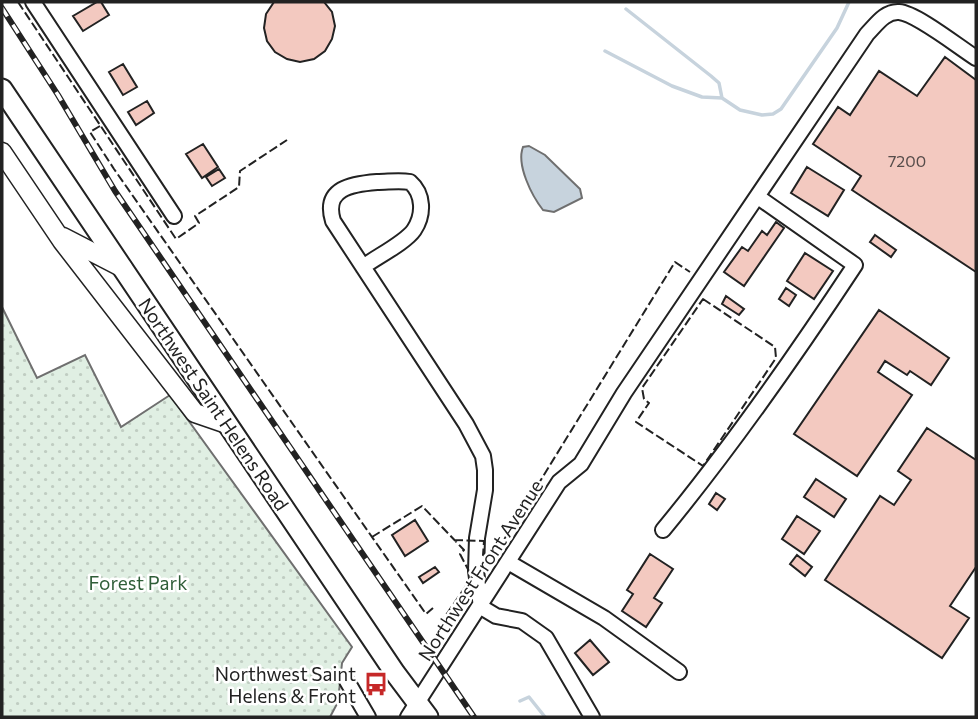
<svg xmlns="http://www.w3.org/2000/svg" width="978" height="719" font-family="Commissioner,sans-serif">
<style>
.park{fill:url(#park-dots);stroke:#6f6f6f;stroke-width:2}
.water{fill:#c7d3dd;stroke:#6f6f6f;stroke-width:2}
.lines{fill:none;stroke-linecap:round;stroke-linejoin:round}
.stream{stroke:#c7d3dd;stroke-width:3.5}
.building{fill:#f3c9c0;stroke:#222;stroke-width:2}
.minor-casing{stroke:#222;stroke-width:18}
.major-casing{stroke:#222;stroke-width:21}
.highway-casing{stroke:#222;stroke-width:23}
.minor{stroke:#fff;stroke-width:14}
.major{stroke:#fff;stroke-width:18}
.highway{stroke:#fff;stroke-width:19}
.rail-casing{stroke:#222;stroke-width:6}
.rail{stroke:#fff;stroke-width:3.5;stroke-dasharray:10;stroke-linecap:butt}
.fence{stroke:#222;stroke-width:2;stroke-dasharray:9 3.5;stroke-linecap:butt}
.labels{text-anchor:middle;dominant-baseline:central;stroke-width:5;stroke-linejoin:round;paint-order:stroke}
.number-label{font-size:16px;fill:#564c4a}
.street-label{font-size:19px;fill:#222;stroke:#fff}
.park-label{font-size:19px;fill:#2f5e38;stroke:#fff}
.poi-label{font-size:19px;fill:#222;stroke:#fff;text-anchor:end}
</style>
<defs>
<pattern id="park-dots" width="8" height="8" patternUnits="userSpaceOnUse" patternTransform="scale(1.75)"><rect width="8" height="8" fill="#e0efe3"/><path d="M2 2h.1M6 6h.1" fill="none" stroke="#c0cdc2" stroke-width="1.8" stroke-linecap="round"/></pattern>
</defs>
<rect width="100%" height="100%" fill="#fff"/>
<!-- park -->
<path class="park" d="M 2,307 L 37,378 L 85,355 L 121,427 L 170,395 L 352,647 L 342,663 L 338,702 L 330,717 L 2,717 Z"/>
<!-- water -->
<path class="water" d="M 529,146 L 545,155 L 580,189 L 582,198 L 554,212 L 543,210 C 532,196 516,165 523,147 Z"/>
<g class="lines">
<!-- stream -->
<path class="stream" d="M 626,9 L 711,76 L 719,83 L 722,98
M 605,51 L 672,86 L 702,97 L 722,98 L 740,110 L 762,115 L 773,114 L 781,109 L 837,28 L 849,2
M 520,701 L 529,697 L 545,717"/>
</g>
<!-- building -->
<path class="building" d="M 97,2 L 101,2 L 109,15 L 83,31 L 73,16 Z
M 274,2 L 324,2 L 332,12 L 335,26 L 332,39 L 325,51 L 314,59 L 300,62 L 287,59 L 275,52 L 267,41 L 264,28 L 266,14 Z
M 945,57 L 976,80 L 976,272 L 852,190 L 861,176 L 813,144 L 838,107 L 850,115 L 879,71 L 917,96 Z
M 123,64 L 137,87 L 123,95 L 109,72 Z
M 147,101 L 154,113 L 136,125 L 128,112 Z
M 203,144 L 218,167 L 202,178 L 186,154 Z
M 807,167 L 844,190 L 828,216 L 791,193 Z
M 219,169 L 225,178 L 212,186 L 206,177 Z
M 776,222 L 784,228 L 744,286 L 724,272 L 742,247 L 748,251 L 762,231 L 767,235 Z
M 875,235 L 896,250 L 891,257 L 870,242 Z
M 805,253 L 833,271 L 814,299 L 787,281 Z
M 786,288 L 796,295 L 789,306 L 779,299 Z
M 726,296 L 744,309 L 739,315 L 722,304 Z
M 879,310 L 949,358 L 931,385 L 910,371 L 907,375 L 885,361 L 878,372 L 912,395 L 857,476 L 794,434 Z
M 927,428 L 976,460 L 976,567 L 950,606 L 969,618 L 942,658 L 825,580 L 880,496 L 894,505 L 911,480 L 898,471 Z
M 816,479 L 846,499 L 834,517 L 804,497 Z
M 716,493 L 725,499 L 717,510 L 709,504 Z
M 797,516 L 820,531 L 804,554 L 782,539 Z
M 415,520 L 428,541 L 405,556 L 392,535 Z
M 650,554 L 673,569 L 654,598 L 662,603 L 646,627 L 622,611 L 633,594 L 627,590 Z
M 797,555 L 812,567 L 805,576 L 790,564 Z
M 435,567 L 439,572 L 423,583 L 419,577 Z
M 590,640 L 609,662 L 593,675 L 575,653 Z"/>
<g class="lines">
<!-- minor casing -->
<g class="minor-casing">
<path id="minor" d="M 33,2 L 174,216
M 363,267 C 376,257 405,243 414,230 C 424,215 424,194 410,182 C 399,180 388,182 377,182 C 352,184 323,188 333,221 L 466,424 L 483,456 L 485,470 L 485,490 L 477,538 L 476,571 L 481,607 L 496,616 L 522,621 L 546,638 L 592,717
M 663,530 C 733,445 795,356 855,265 L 758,197
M 508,562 L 604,618 L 679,672
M 347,681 L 368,717
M 408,717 L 559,482 L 581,464 L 624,393 L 867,34 C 876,25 885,11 899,12 C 916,13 960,48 976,58"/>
</g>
<!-- major casing -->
<g class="major-casing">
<path id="major" d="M 2,152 L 62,241 L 195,413 L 227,424
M 63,237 L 123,268"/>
</g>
<!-- highway casing -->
<g class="highway-casing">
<path id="highway" d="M 2,89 L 395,673 L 428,717"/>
</g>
<!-- minor -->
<use href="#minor" class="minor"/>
<!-- major -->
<use href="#major" class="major"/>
<!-- highway -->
<use href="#highway" class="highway"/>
<!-- rail casing -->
<g class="rail-casing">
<path id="rail" d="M 2,8 L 58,95 L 115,191 L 474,717"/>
</g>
<!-- rail -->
<use href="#rail" class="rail"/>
<!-- fence -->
<path class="fence" d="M 18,2 L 176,239 L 199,223 L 195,216 L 239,187 L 240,171 L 287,140
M 100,126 L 90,132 L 114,169 L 426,614 L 433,608
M 703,299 L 775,347 L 776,358 L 703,466 L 636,422 L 649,403 L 644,399 L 642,388 Z
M 372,537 L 422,506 L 464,550 L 460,554 L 472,577 L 444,618
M 454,540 L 484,541 L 483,555 L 494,556 L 675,262 L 690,272"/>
</g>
<!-- icons -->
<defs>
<g id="bus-bare" transform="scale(1.89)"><path d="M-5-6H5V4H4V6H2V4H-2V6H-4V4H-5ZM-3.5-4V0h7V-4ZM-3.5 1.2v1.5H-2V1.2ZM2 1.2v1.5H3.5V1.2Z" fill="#c62828" stroke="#fff" stroke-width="2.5" paint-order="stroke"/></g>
</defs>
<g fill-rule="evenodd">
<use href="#bus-bare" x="376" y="684"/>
</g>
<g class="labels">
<!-- number labels -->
<g class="number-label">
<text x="907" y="160">7200</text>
</g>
<!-- street labels -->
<g class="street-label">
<text transform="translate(214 404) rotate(56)">Northwest Saint Helens Road</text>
<text transform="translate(480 570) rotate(-57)">Northwest Front Avenue</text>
</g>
<!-- park labels -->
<g class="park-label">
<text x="138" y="582">Forest Park</text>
</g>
<!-- poi labels -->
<g class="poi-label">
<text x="356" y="673">Northwest Saint<tspan x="356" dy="22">Helens &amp; Front</tspan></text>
</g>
</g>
<!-- border -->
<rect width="978" height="719" fill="none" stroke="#222222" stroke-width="7"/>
</svg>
